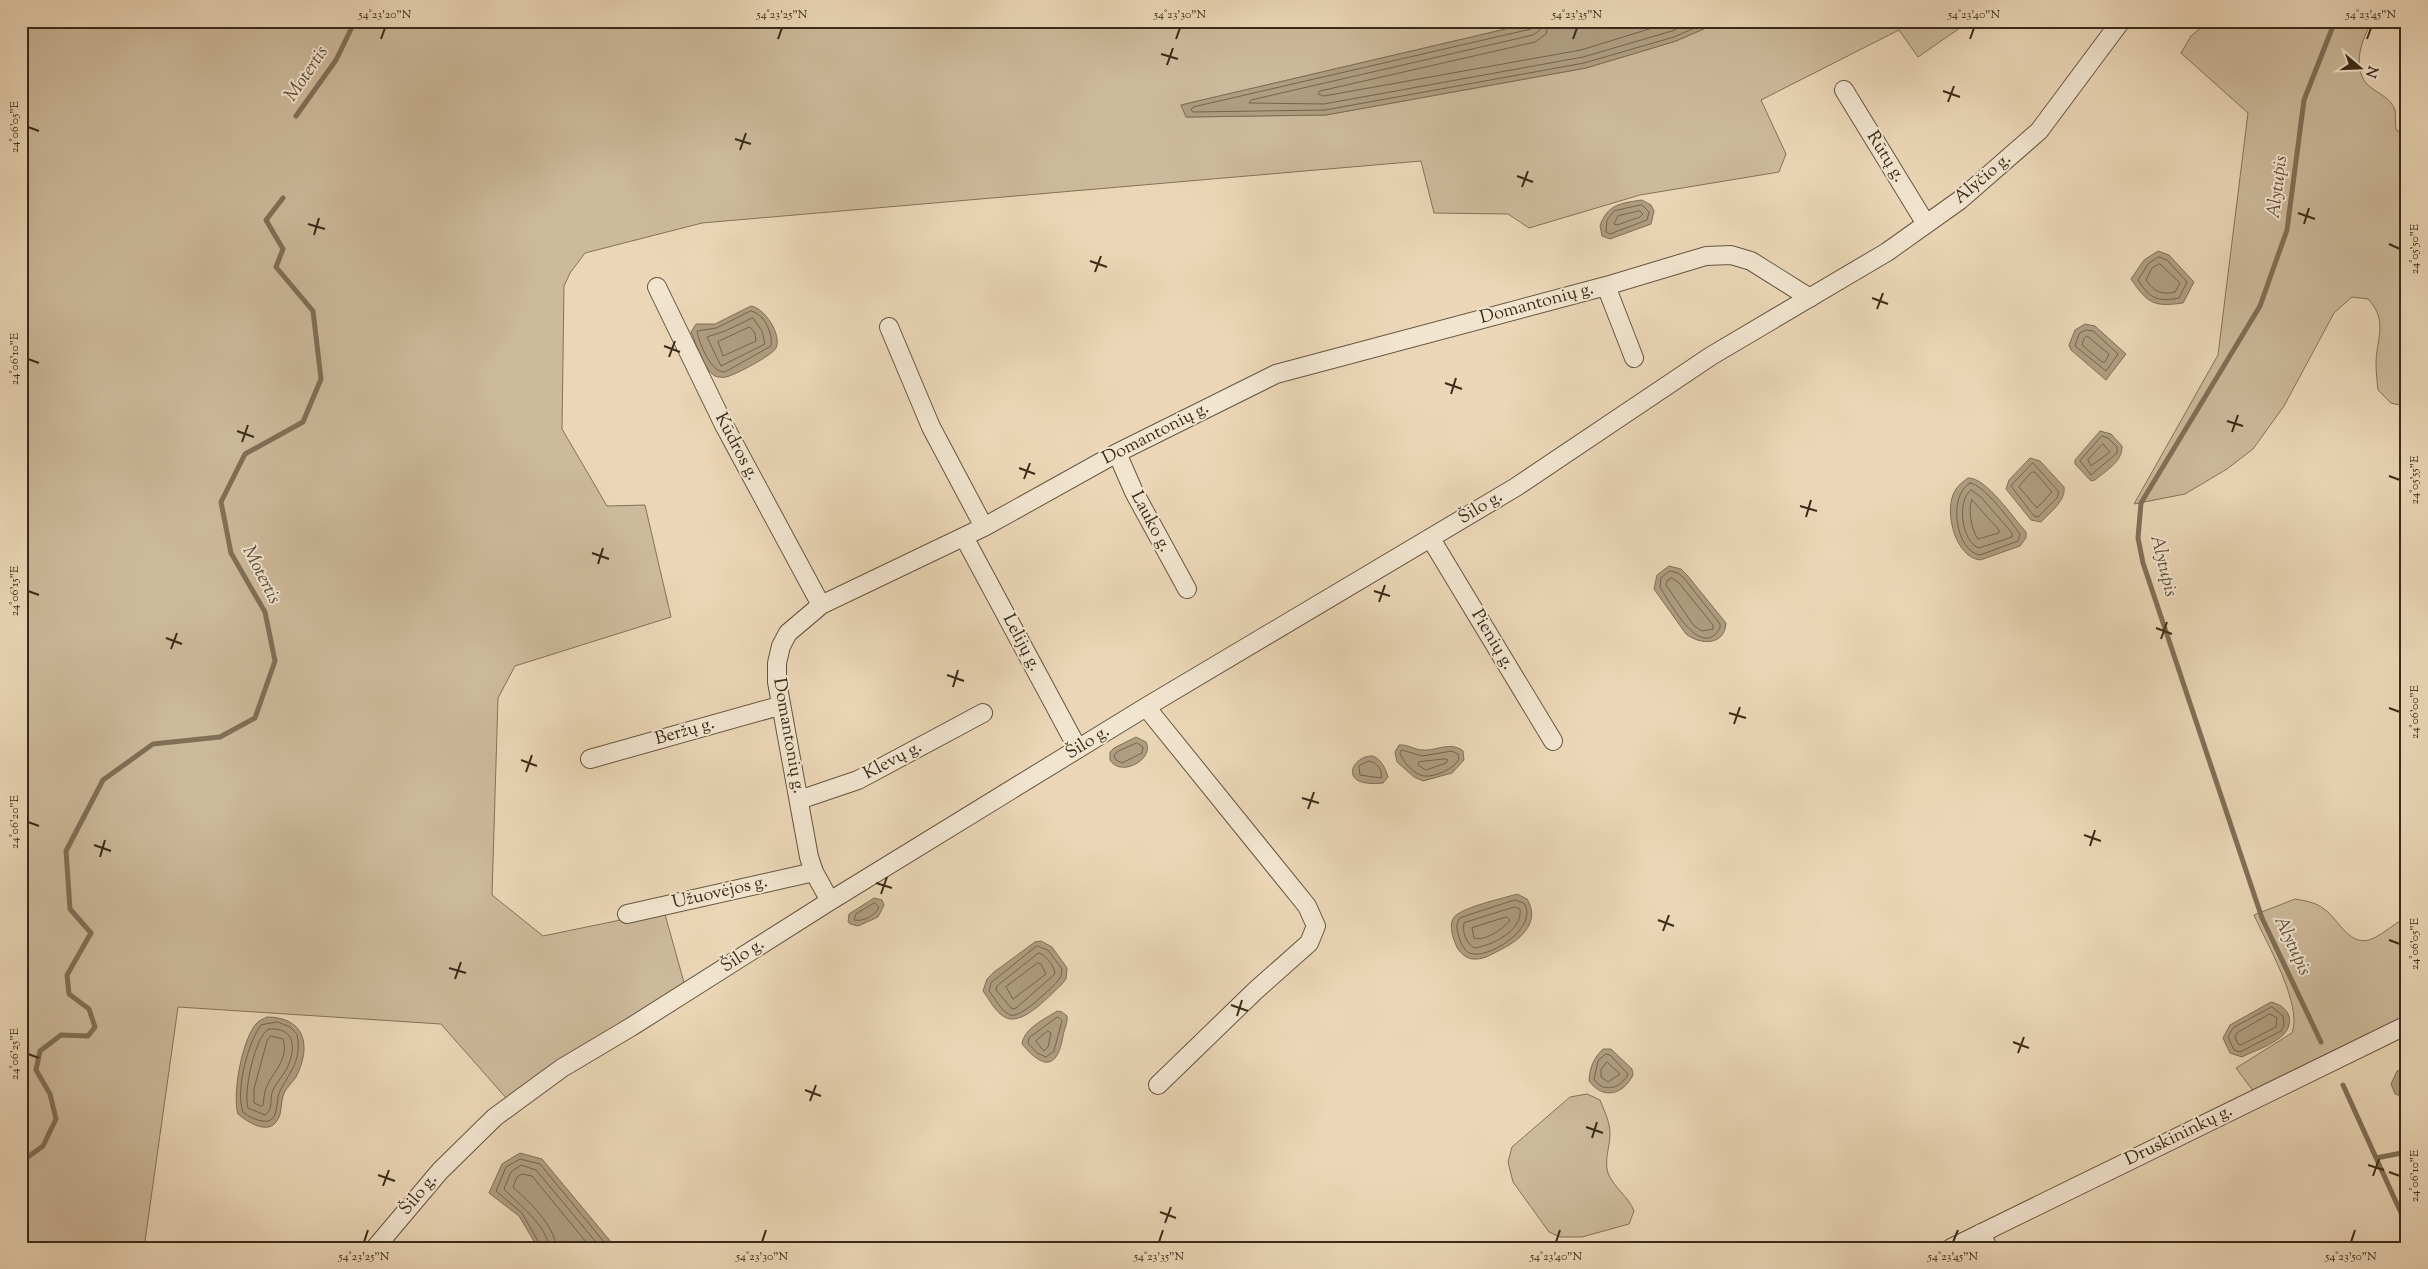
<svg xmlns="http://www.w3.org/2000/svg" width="2428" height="1269" font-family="'Sorts Mill Goudy',serif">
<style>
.green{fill:#cdba9c;stroke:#84725a}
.water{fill:#af9d81;stroke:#816f57}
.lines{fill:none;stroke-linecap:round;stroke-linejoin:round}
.shore{stroke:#75644c;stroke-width:1}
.stream{stroke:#816f57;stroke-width:5}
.street-casing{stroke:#675640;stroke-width:20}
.street{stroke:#f2e5d0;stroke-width:18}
.ticks{fill:none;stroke:#3b2b18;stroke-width:2}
.labels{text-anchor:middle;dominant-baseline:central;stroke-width:4;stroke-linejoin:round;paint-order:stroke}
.street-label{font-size:18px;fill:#3b2b18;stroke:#f2e5d0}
.water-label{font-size:19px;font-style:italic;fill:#5e4d38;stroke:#f2e5d0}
.neatline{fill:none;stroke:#3b2b18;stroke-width:2}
.ticks-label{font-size:12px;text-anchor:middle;fill:#3b2b18}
</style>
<rect width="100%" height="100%" fill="#ebd7b7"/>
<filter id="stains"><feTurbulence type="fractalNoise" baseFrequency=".004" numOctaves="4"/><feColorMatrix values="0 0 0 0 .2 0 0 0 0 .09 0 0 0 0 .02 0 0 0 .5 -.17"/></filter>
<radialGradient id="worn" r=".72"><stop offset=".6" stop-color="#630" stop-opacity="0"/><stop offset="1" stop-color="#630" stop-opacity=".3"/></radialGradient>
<!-- green -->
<path class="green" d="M 21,21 L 1540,21 L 1181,105 L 1187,117 L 1326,115 L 1586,68 L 1676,41 L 1722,21 L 1970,21 L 1918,57 L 1899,30 L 1761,100 L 1786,154 L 1779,172 L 1640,195 L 1529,228 L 1508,214 L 1434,213 L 1421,161 L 702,223 L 585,253 L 570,273 L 564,286 L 562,429 L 607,506 L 645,505 L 671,617 L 515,666 L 498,698 L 492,895 L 543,936 L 664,911 L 685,986 L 507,1099 L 441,1024 L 178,1007 L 144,1248 L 21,1248 Z
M 2209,21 L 2373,21 C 2362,37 2352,66 2366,83 C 2375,93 2390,96 2395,110 C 2396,116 2395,124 2396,130 L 2407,135 L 2407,407 L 2391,403 L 2378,390 C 2377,381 2376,372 2376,362 C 2377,337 2388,320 2368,299 L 2352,297 L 2334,313 L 2284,406 L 2253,449 L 2227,469 L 2185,494 L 2134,504 L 2218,355 L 2248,113 L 2181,53 L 2191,36 Z
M 2295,899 C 2306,901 2315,902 2324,909 C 2339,919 2350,950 2374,938 C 2384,933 2393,925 2403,919 L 2407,920 L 2407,1016 L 2254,1092 L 2236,1068 L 2292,1033 C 2303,1005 2266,942 2254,915 Z
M 1587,1094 L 1600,1100 C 1604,1110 1610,1122 1610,1134 C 1610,1146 1604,1160 1608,1173 C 1614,1188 1628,1196 1634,1211 L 1629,1224 L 1582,1237 L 1560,1237 L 1549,1232 L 1513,1182 L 1508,1162 L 1512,1147 L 1570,1097 Z"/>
<!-- water -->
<path class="water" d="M 1540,21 L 1722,21 L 1676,41 L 1586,68 L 1326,115 L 1186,117 L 1181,105 Z
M 1642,200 L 1651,205 L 1654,211 L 1651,224 L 1610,239 L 1602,236 L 1600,226 C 1607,204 1622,203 1642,200 Z
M 2158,251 L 2169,255 L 2194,282 L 2183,303 C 2154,307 2148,304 2131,279 L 2144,260 Z
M 751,306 C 765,308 782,335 776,348 C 773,355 735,375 726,377 C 723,378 718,377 715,376 C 703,369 697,345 691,332 L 696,324 L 715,324 Z
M 2085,324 L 2095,326 L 2126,354 L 2106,380 L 2071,350 L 2069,345 L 2075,330 Z
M 2100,431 L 2111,434 L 2122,446 C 2123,462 2105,471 2095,480 L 2091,481 L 2075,464 L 2075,460 Z
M 2030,458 L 2040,461 L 2064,487 C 2066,501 2050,512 2041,522 L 2031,520 L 2006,489 L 2009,480 Z
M 1968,478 C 1986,477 2014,519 2026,532 L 2026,538 L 2020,546 L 1980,560 C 1956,557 1945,515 1953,495 C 1956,487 1961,483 1968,478 Z
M 1669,566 L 1681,569 L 1687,575 L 1726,623 C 1725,646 1700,645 1686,634 L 1654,589 L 1657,575 Z
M 1136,737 L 1146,742 C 1155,759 1121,778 1110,760 L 1110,752 L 1114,748 Z
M 1399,745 C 1408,744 1414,750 1423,750 C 1436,751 1451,741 1463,751 L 1464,760 L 1452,773 L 1423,781 L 1414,777 L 1397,762 L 1395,752 Z
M 1373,756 C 1382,760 1385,768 1388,777 L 1383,783 C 1376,784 1366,784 1359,781 C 1344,774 1357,755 1373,756 Z
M 1517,894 L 1527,899 C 1542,923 1518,942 1498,951 C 1491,955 1482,960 1473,959 C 1466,959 1458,951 1456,945 C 1453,938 1449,926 1453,919 C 1457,908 1505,898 1517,894 Z
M 874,898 L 882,900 L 884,905 L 878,917 L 858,926 L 850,924 L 848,922 L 849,914 Z
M 1041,941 L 1052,947 L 1067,968 L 1066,979 L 1061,985 C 1048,997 1020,1029 1003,1016 C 995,1011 989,999 983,991 L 987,979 L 994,972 L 1035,942 Z
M 2271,1002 C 2279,1004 2286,1008 2289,1016 C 2295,1039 2257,1049 2242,1057 L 2230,1053 L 2223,1038 L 2230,1025 Z
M 1057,1011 L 1062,1012 L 1067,1016 C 1068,1023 1064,1029 1063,1036 C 1057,1071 1042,1068 1022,1044 C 1024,1028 1045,1019 1057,1011 Z
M 267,1017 C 305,1017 312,1046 296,1077 C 292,1083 285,1089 283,1096 C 280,1106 283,1117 273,1125 C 263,1132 246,1121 238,1114 C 232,1095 242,1038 257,1023 C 259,1020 264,1019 267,1017 Z
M 1603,1049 L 1611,1049 L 1632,1069 L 1633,1075 C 1623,1095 1603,1100 1589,1081 C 1590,1067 1593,1059 1603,1049 Z
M 2407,1068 L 2407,1098 L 2395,1094 L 2391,1084 L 2397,1071 Z
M 520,1153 L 542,1159 L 616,1248 L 538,1248 L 519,1216 L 489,1193 L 502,1164 Z"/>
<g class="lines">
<!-- shore -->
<path class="shore" d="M 1536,21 L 1531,29 L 1193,107 L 1191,110 L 1193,112 L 1325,110 L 1584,63 L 1674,37 L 1710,21
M 1542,21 L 1540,30 L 1533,35 L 1251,100 L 1249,103 L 1324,104 L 1583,57 L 1672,31 L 1694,21
M 1549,21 L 1546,34 L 1535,42 L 1320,91 L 1318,94 L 1324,96 L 1581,50 L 1675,21
M 1642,205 L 1649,212 L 1647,220 L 1610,234 L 1606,232 L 1607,220 L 1614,211 Z
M 1640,211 L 1643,214 L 1640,217 L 1617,225 L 1614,224 L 1618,216 Z
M 2159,257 L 2167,260 L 2187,282 L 2179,298 C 2158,302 2150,299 2138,280 L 2148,264 Z
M 2160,264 L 2180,283 L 2175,292 C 2162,295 2154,292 2146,280 L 2152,268 Z
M 751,311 C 765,314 773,334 771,346 L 725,372 C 711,373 699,343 697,331 L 716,328 Z
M 753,318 L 762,331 L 765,344 L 721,366 L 707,337 L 725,331 Z
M 750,327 L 755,333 L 756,341 L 723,356 L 718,342 Z
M 2086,330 L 2093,331 L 2118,354 L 2106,371 L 2075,346 L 2079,334 Z
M 2087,336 L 2109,354 L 2105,362 L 2102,362 L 2082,345 L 2084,339 Z
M 2102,436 L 2108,438 L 2117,447 L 2117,453 L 2091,475 L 2080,461 Z
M 2103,444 L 2110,452 L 2091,466 L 2088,460 Z
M 2033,463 L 2059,492 L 2057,498 L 2038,517 L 2034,516 L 2011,486 Z
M 2032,472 L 2035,472 L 2052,492 L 2037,508 L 2019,487 Z
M 1970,483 C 1984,484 2011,522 2020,534 L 2018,541 L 1980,555 C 1956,552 1947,496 1970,483 Z
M 1971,490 L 1981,497 L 2012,533 L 2012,537 L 1979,548 C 1962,543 1956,500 1971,490 Z
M 1972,500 L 1999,530 L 1999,533 L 1978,539 C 1972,531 1967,509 1972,500 Z
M 1670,571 L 1678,573 L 1684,578 L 1720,624 L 1720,628 C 1701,662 1669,601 1660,587 L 1661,578 Z
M 1672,578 L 1679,583 L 1713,625 L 1713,629 L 1702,631 L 1694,626 L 1666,585 L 1667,581 Z
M 1137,743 L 1143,747 L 1142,753 L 1122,763 L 1116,760 L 1114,756 L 1117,752 Z
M 1402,750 L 1422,756 L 1452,751 L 1458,754 L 1459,759 C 1454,769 1435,777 1425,776 C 1415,776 1402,761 1400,753 Z
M 1445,759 L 1448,760 L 1446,763 L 1426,770 L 1418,765 L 1419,762 Z
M 1369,761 C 1377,762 1383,770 1381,778 L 1360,775 L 1359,766 Z
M 1515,900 L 1524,903 C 1539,926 1493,957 1473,954 C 1465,953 1461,944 1459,937 C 1457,930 1455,924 1460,918 Z
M 875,903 L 879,907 C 875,916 863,922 854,920 L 856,914 Z
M 1515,907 L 1520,909 C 1523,931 1491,946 1474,948 C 1466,943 1462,932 1464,923 Z
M 1507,917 L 1510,920 C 1504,929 1483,942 1474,938 L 1472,928 Z
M 1037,946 L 1048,950 L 1062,969 L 1061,976 L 1057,982 C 1049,990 1020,1019 1010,1015 C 1001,1011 995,998 989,991 L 991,983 Z
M 1039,953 C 1046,955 1055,967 1055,974 L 1016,1008 L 1012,1009 L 996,990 L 997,986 Z
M 1038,963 L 1041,964 L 1046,974 L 1013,999 L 1006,987 Z
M 2272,1007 L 2283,1016 L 2284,1025 L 2281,1031 L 2240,1052 L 2234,1050 L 2228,1037 L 2233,1028 Z
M 2270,1014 L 2277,1018 L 2276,1027 L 2241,1045 L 2238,1044 L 2235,1037 L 2237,1033 Z
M 1058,1017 L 1062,1021 L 1054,1051 L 1046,1057 L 1037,1053 L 1028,1043 L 1029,1038 Z
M 278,1022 L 290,1027 L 297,1034 C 302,1060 291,1070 280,1091 C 275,1100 280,1124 263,1121 C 255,1120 249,1117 243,1112 C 235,1091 248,1042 261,1025 Z
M 269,1029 C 297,1027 296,1051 286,1070 C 282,1077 276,1083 273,1090 C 269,1099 274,1109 265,1115 L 248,1108 C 243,1093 255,1035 269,1029 Z
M 1048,1031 L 1051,1033 L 1048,1047 L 1044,1051 L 1036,1041 Z
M 271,1036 L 283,1039 C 289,1060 273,1071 266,1088 C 264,1093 264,1099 263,1105 L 261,1106 L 254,1103 L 254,1089 L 267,1041 Z
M 1606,1054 L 1610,1055 L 1628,1074 C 1622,1088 1603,1094 1594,1079 L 1598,1061 Z
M 1607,1062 L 1620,1074 L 1608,1082 L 1601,1077 L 1601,1070 Z
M 542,1248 L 522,1213 L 496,1191 L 506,1167 L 520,1159 L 540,1164 L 609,1248
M 549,1248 C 547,1225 518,1204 504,1189 L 511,1172 L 521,1165 L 536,1170 L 601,1248
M 556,1248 C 555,1225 529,1202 513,1187 L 517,1177 L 522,1174 L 532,1176 L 591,1248"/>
<!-- stream -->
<path class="stream" d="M 296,116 L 336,60 L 355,21
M 2321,1042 L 2262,918 L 2143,563 L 2138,538 L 2141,503 L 2260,306 L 2287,230 L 2304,100 L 2335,21
M 2343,1085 L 2407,1226
M 2376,1158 L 2407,1152
M 21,1162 L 43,1146 L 56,1119 L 50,1094 L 36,1070 L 40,1051 L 61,1035 L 88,1036 L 95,1027 L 89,1009 L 69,994 L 67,975 L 91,933 L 70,909 L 66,851 L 103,780 L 153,744 L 220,737 L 255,718 L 275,661 L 265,612 L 231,553 L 221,502 L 245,454 L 303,422 L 321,379 L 313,311 L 276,267 L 283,249 L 266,220 L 283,198"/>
<!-- street casing -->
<g class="street-casing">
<path id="street" d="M 1844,90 L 1926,224
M 1606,286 L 1634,358
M 657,287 L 724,425 L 821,605
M 889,327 L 931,427 L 984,527
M 1117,453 L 1134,492 L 1187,589
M 964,537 L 1078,749
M 1431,539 L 1553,741
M 1146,707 L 1307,906 L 1316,926 L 1309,943 L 1255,991 L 1158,1085
M 590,759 L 779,706
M 799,800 L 858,780 L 983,713
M 830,901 L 814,872 L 809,857 L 777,682 L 777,663 L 781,646 L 788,633 L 821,605 L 984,527 L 1117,453 L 1276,374 L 1606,286 L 1706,256 L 1731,255 L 1751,261 L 1810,298
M 627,914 L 814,872
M 1981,1233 L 1988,1248
M 375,1248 L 440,1171 L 495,1117 L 562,1068 L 631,1027 L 830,901 L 1146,707 L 1516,487 L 1711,356 L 1887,252 L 1960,200 L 2039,131 L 2121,21
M 1951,1248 L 2407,1025"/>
</g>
<!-- street -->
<use href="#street" class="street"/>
</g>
<!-- ticks -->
<path class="ticks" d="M 381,39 L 385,28M 778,39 L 782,28M 1176,39 L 1180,28M 1573,39 L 1577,28M 1970,39 L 1974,28M 2367,39 L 2371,28M 1161,54 L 1178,59M 1167,65 L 1173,48M 1943,91 L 1960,97M 1948,102 L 1954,86M 28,127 L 39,131M 735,139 L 751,144M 740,150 L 746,133M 1517,176 L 1533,182M 1522,187 L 1528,171M 2298,213 L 2315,219M 308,224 L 325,229M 2304,224 L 2309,208M 314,235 L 319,218M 2389,244 L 2400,249M 1090,261 L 1107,267M 1095,272 L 1101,256M 1872,298 L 1888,304M 1877,309 L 1883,293M 664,346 L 680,352M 669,357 L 675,341M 28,359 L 39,363M 1445,383 L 1462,389M 1451,394 L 1456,378M 2227,421 L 2243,426M 237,431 L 254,437M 2232,432 L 2238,415M 242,442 L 248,425M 1019,468 L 1035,474M 2389,476 L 2400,480M 1024,479 L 1030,463M 1800,506 L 1817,511M 1806,517 L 1811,500M 592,553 L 609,559M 598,564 L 603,548M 28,591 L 39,595M 1374,591 L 1390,596M 1379,602 L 1385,585M 2156,628 L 2172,634M 166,638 L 182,644M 2161,639 L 2167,622M 171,649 L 177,633M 947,675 L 964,681M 953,687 L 958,670M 2389,708 L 2400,712M 1729,713 L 1746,718M 1734,724 L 1740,707M 521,760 L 537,766M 526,772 L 532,755M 1302,798 L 1319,803M 1308,809 L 1314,792M 28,822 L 39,826M 2084,835 L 2101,841M 94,845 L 111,851M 2090,846 L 2095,830M 100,857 L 105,840M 876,883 L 892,888M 881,894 L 887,877M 1658,920 L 1674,926M 1663,931 L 1669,915M 2389,940 L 2400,944M 449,968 L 466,973M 455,979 L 461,962M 1231,1005 L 1248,1011M 1237,1016 L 1242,1000M 2013,1042 L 2029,1048M 2018,1053 L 2024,1037M 28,1054 L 39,1058M 805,1090 L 821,1096M 810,1101 L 816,1085M 1586,1127 L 1603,1133M 1592,1138 L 1597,1122M 2368,1165 L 2384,1170M 2389,1172 L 2400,1176M 378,1175 L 395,1181M 2373,1176 L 2379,1159M 383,1186 L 389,1170M 1160,1212 L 1176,1218M 1165,1223 L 1171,1207M 364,1242 L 368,1230M 762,1242 L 766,1230M 1159,1242 L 1163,1230M 1556,1242 L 1560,1230M 1953,1242 L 1958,1230M 2351,1242 L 2355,1230"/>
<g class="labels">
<!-- street labels -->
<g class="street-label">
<text transform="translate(1885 157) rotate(58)">Rūtų g.</text>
<text transform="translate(1983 179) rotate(-40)">Alyčio g.</text>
<text transform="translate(1537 304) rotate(-15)">Domantonių g.</text>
<text transform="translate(1156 434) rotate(-27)">Domantonių g.</text>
<text transform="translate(736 447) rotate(62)">Kūdros g.</text>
<text transform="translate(1481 508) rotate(-31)">Šilo g.</text>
<text transform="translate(1150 522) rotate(62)">Lauko g.</text>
<text transform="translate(1492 640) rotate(59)">Pienių g.</text>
<text transform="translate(1021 643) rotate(62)">Lelijų g.</text>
<text transform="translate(685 732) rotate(-16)">Beržų g.</text>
<text transform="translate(788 736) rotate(80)">Domantonių g.</text>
<text transform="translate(1088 743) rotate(-32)">Šilo g.</text>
<text transform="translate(893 761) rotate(-28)">Klevų g.</text>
<text transform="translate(720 893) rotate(-13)">Užuovėjos g.</text>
<text transform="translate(743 956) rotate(-33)">Šilo g.</text>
<text transform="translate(2179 1136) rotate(-26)">Druskininkų g.</text>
<text transform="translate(419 1195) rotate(-50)">Šilo g.</text>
</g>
<!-- water labels -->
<g class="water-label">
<text transform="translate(307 74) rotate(-56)">Motertis</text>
<text transform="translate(2278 187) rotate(-83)">Alytupis</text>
<text transform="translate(2163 566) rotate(76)">Alytupis</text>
<text transform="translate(261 575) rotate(63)">Motertis</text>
<text transform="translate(2292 946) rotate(65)">Alytupis</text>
</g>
</g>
<!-- margin -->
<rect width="2428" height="1269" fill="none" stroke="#ebd7b7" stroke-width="55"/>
<!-- north arrow -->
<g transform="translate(2360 68) rotate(109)" stroke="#f2e5d0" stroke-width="4" paint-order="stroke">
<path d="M0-4L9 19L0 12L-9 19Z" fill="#3b2b18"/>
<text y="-8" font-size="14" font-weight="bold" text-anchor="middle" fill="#3b2b18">N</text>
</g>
<rect x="28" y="28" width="2372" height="1214" class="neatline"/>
<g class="ticks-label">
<text x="385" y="18">54°23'20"N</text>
<text x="782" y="18">54°23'25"N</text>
<text x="1180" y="18">54°23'30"N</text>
<text x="1577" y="18">54°23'35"N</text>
<text x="1974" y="18">54°23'40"N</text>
<text x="2371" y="18">54°23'45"N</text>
<text transform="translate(14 127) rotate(-90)" y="4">24°06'05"E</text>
<text transform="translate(2414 249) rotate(-90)" y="4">24°05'50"E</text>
<text transform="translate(14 359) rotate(-90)" y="4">24°06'10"E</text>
<text transform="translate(2414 480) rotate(-90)" y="4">24°05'55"E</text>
<text transform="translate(14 591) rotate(-90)" y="4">24°06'15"E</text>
<text transform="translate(2414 712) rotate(-90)" y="4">24°06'00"E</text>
<text transform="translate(14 822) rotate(-90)" y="4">24°06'20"E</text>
<text transform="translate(2414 944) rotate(-90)" y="4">24°06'05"E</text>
<text transform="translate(14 1054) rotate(-90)" y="4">24°06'25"E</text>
<text transform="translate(2414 1176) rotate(-90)" y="4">24°06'10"E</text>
<text x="364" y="1260">54°23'25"N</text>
<text x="762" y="1260">54°23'30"N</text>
<text x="1159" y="1260">54°23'35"N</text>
<text x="1556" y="1260">54°23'40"N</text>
<text x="1953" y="1260">54°23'45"N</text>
<text x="2351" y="1260">54°23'50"N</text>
</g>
<rect width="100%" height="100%" filter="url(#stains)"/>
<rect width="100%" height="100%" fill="url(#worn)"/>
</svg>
